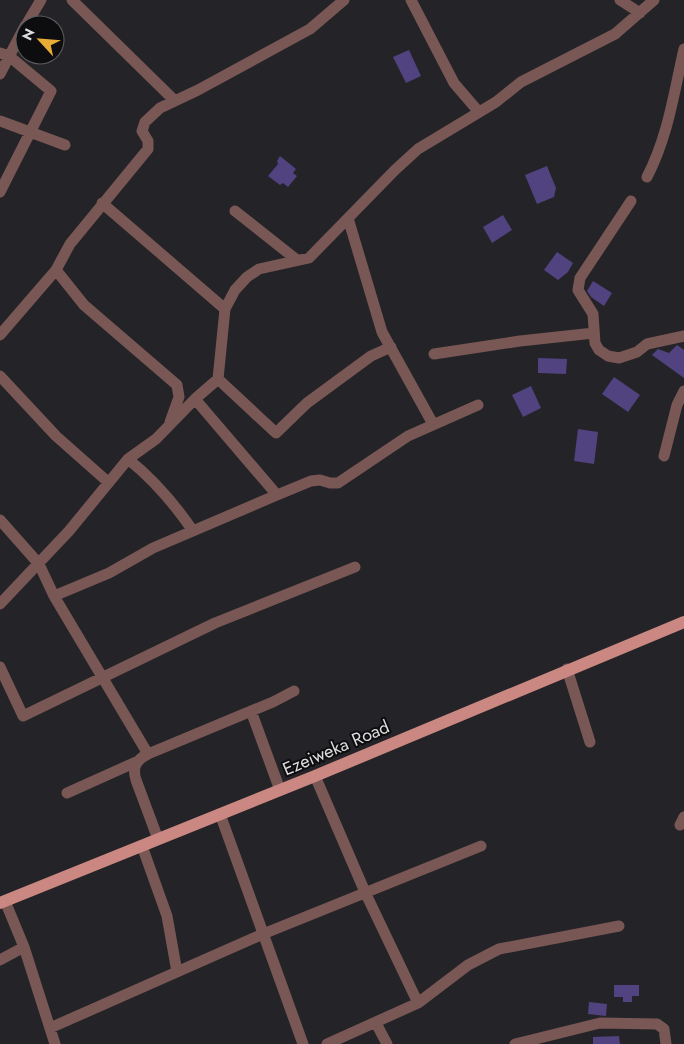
<svg xmlns="http://www.w3.org/2000/svg" width="684" height="1044" font-family="Jost,sans-serif">
<style>
.building{fill:#514380}
.lines{fill:none;stroke-linecap:round;stroke-linejoin:round}
.minor{stroke:#785754;stroke-width:11}
.major{stroke:#cb8882;stroke-width:12}
.labels{text-anchor:middle;dominant-baseline:central;stroke-width:4;stroke-linejoin:round;paint-order:stroke}
.street-label{font-size:18px;fill:#dddde0;stroke:#0d0d0f}
</style>
<rect width="100%" height="100%" fill="#242327"/>
<!-- building -->
<path class="building" d="M 409,50 L 421,76 L 406,83 L 393,57 Z
M 280,156 L 296,169 L 293,173 L 297,176 L 288,187 L 283,183 L 280,185 L 268,176 L 278,164 L 277,161 Z
M 547,166 L 556,188 L 554,197 L 537,204 L 525,175 Z
M 503,215 L 512,230 L 492,243 L 483,227 Z
M 557,252 L 573,263 L 568,272 L 558,280 L 544,270 Z
M 593,281 L 612,293 L 604,306 L 591,297 L 587,291 Z
M 677,345 L 684,350 L 684,378 L 652,355 L 658,349 L 669,353 Z
M 538,358 L 567,359 L 566,374 L 538,373 Z
M 614,377 L 640,395 L 628,412 L 602,394 Z
M 531,386 L 541,408 L 523,417 L 512,395 Z
M 578,429 L 598,432 L 594,464 L 574,461 Z
M 614,985 L 639,985 L 639,996 L 632,996 L 632,1002 L 623,1002 L 623,997 L 614,997 Z
M 589,1002 L 607,1004 L 606,1016 L 588,1014 Z
M 619,1036 L 620,1044 L 593,1044 L 593,1037 Z"/>
<g class="lines">
<!-- minor -->
<path class="minor" d="M 72,0 L 175,101
M 411,0 L 454,83 L 478,111
M 620,0 L 640,13
M 26,25 L 41,0
M 0,53 L 9,56 L 51,91 L 0,192
M 0,74 L 25,26
M 0,121 L 65,145
M 647,177 C 668,137 674,92 684,49
M 631,201 L 580,278 L 578,290 L 593,314 L 595,343 L 599,350 L 608,356 L 619,358 L 637,352 L 647,344 L 684,336
M 102,203 L 225,309
M 235,211 L 297,260
M 348,218 L 382,332 L 433,424
M 56,270 L 84,305 L 177,385 L 179,397 L 170,422
M 0,335 L 56,270 L 70,244 L 148,149 L 148,141 L 142,131 L 145,122 L 160,108 L 198,90 L 310,29 L 344,0
M 434,354 L 520,341 L 594,333
M 0,376 L 56,436 L 108,482
M 218,379 L 276,433 L 307,403 L 371,356 L 391,347
M 195,399 L 277,495
M 664,456 L 677,405 L 684,391
M 128,459 C 154,480 174,503 193,531
M 0,520 L 39,564 L 54,596 L 148,754
M 54,596 L 109,573 L 153,548 L 277,495 L 311,481 L 320,480 L 330,483 L 338,483 L 408,436 L 478,405
M 0,604 L 69,531 L 128,459 L 156,439 L 195,399 L 218,379 L 225,309 L 235,290 L 247,277 L 259,269 L 309,258 L 395,170 L 418,149 L 496,102 L 521,82 L 615,34 L 654,0
M 0,667 L 23,716 L 215,623 L 355,567
M 567,669 L 590,742
M 251,711 L 280,790
M 315,776 L 365,892 L 418,1003
M 67,793 L 136,762
M 220,814 L 303,1044
M 680,825 L 684,817
M 158,839 L 136,780 C 132,767 136,760 148,754 L 273,702 L 294,691
M 142,846 L 167,916 L 177,972
M 5,901 L 24,947 L 55,1044
M 0,960 L 24,947
M 376,1023 L 387,1044
M 50,1028 L 263,934 L 481,846
M 327,1044 L 418,1003 L 468,965 L 499,949 L 619,926
M 515,1044 L 600,1023 L 657,1024 L 664,1029 L 666,1044"/>
<!-- major -->
<path class="major" d="M 0,903 L 315,776 L 684,622"/>
</g>
<g class="labels">
<!-- street labels -->
<g class="street-label">
<text transform="translate(336 748) rotate(-23)">Ezeiweka Road</text>
</g>
</g>
<!-- north arrow -->
<g transform="translate(40 40) rotate(296)"><circle r="24" fill="#0d0d0f" stroke="#606063"/>
<path d="M0-4L9 19L0 12L-9 19Z" fill="#e7ac36"/>
<text y="-8" font-size="14" font-weight="bold" text-anchor="middle" fill="#dddde0">N</text>
</g>
</svg>
